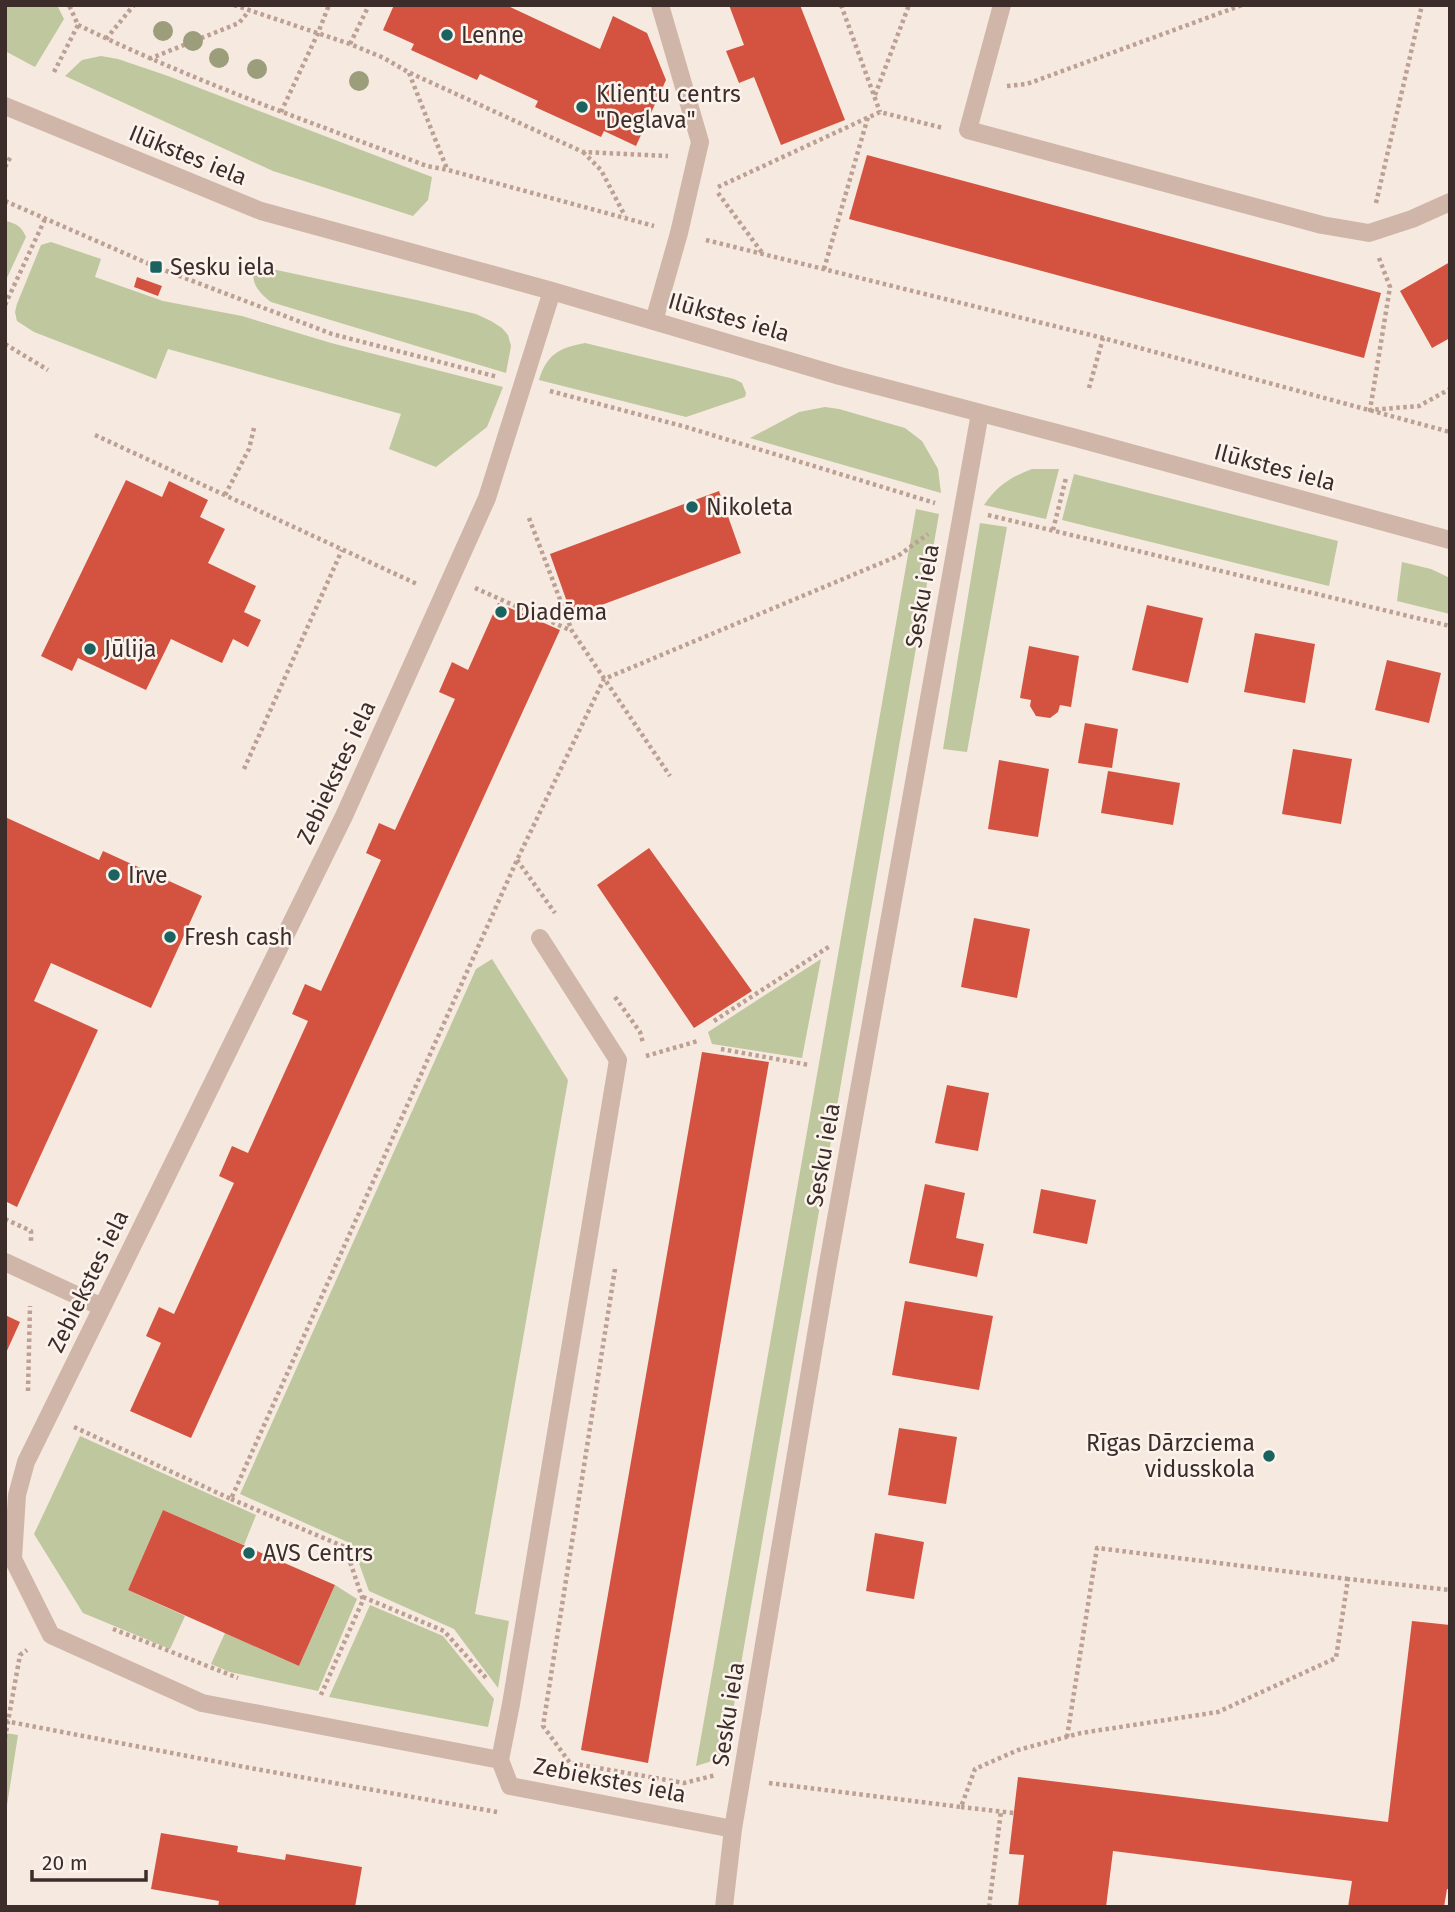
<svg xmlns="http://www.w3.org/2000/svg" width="1455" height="1912" font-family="'Fira Sans',sans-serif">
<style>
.green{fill:#bec79d}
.building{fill:#d35340}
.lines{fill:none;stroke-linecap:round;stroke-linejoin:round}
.path{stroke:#bca093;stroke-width:4.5;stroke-dasharray:3.5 3.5;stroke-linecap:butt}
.minor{stroke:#d0b6a9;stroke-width:18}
.tree{fill:#9b9d7b}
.poi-dot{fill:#1a6360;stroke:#fcf3ed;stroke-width:2.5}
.labels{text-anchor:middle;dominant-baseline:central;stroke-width:5;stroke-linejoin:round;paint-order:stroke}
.poi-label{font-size:23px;fill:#3c2d2a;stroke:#fcf3ed;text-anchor:start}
.street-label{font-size:23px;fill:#3c2d2a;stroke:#fcf3ed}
</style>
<rect width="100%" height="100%" fill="#f6e9df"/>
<!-- green -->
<path class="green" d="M 5,5 L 57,5 L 64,19 L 35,67 L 5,51 Z
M 101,56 L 118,59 L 168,76 L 432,177 L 428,200 L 413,216 L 273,171 L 65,76 L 82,60 Z
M 5,221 C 16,223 22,227 26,237 L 5,282 Z
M 51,242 L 101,259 L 95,277 L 163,301 L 242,316 L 331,343 L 503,387 L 487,427 L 436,467 L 389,449 L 401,414 L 168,349 L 156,379 L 34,332 L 17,321 L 15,312 L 17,304 L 41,245 Z
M 258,266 L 421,301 L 476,314 L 491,321 L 502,328 L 508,335 L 511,346 L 506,373 L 271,302 C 260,294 246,279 258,266 Z
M 585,343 L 734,379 L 742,383 L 746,393 L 745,397 L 686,417 L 539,380 C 547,354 559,348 585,343 Z
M 825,407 L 839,409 L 905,428 L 922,441 L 938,469 L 941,493 L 750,438 L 799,412 Z
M 1032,469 L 1059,469 L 1046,519 L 984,505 C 998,485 1009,478 1032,469 Z
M 1074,474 L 1338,541 L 1329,586 L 1062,520 Z
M 916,509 L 939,514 L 725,1757 L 696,1766 Z
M 980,523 L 1007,527 L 967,752 L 943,749 Z
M 1402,562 L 1431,569 L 1450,578 L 1450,614 L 1397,601 Z
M 492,959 L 568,1080 L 475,1614 L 509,1621 L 498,1688 L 454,1629 L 369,1591 L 352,1544 L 240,1494 L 476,969 Z
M 821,959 L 802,1058 L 712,1044 L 708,1032 Z
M 80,1436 L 256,1515 L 244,1545 L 163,1510 L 128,1590 L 185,1616 L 170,1649 L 83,1613 L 34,1534 Z
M 335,1585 L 357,1599 L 318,1691 L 230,1672 L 211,1664 L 225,1633 L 299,1666 Z
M 370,1605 L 443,1636 L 494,1699 L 488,1727 L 329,1697 Z
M 5,1733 L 18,1735 L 5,1818 Z"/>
<!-- building -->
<path class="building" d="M 394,5 L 506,5 L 600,49 L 613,16 L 647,33 L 666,80 L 636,146 L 604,131 L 601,137 L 535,107 L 538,101 L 480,74 L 477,80 L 411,50 L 414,44 L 383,30 Z
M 729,5 L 800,5 L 845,120 L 781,145 L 754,77 L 739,83 L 726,51 L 744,45 Z
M 867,155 L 1381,293 L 1364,358 L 849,219 Z
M 1450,262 L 1450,338 L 1432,348 L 1400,291 Z
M 137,277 L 162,286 L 158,296 L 134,287 Z
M 126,480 L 162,497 L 169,481 L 208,500 L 200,517 L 225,529 L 208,563 L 256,586 L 244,612 L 261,620 L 248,647 L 233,639 L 222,663 L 171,639 L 146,690 L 78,658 L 72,671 L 41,656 Z
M 719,491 L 741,553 L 572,616 L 550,554 Z
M 498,603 L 560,630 L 191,1438 L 130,1411 L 161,1343 L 146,1336 L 159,1307 L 174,1314 L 234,1183 L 219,1176 L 232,1146 L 248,1153 L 308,1021 L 292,1014 L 305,984 L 321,991 L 381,860 L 366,853 L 379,823 L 395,830 L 455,699 L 439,692 L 452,662 L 468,670 Z
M 1147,605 L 1203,618 L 1188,683 L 1132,670 Z
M 1255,633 L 1315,644 L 1305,703 L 1244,692 Z
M 1029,646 L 1079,656 L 1071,707 L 1060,705 L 1058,712 L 1050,718 L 1036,716 L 1030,706 L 1031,700 L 1020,698 Z
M 1387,660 L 1441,673 L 1429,723 L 1375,710 Z
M 1085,723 L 1118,729 L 1112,768 L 1078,763 Z
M 1293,749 L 1352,759 L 1341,824 L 1282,814 Z
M 999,760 L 1049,769 L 1038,837 L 988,829 Z
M 1108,771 L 1180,783 L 1173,825 L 1101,813 Z
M 5,817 L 99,860 L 103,851 L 202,896 L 151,1008 L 51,963 L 34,1001 L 98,1030 L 17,1207 L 5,1201 Z
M 649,848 L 752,991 L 694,1028 L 597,885 Z
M 974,918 L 1030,929 L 1017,998 L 961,987 Z
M 702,1052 L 769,1062 L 648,1763 L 581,1750 Z
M 947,1085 L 989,1093 L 978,1151 L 935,1143 Z
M 925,1184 L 965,1193 L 956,1238 L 984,1244 L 977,1277 L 909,1263 Z
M 1041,1189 L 1096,1200 L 1087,1244 L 1033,1233 Z
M 905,1301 L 993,1316 L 979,1390 L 892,1375 Z
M 5,1315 L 20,1322 L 5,1355 Z
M 899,1428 L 957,1437 L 946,1504 L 888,1495 Z
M 163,1510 L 335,1585 L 299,1666 L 128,1590 Z
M 875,1533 L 924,1542 L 914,1599 L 866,1591 Z
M 1412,1621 L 1450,1625 L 1450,1889 L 1447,1889 L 1444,1907 L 1348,1907 L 1352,1881 L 1113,1851 L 1106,1907 L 1018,1907 L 1024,1855 L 1009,1854 L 1018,1777 L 1388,1822 Z
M 161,1833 L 238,1846 L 237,1852 L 285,1860 L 286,1854 L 362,1867 L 355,1907 L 218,1907 L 219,1901 L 151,1889 Z"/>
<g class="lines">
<!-- path -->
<path class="path" d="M 234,5 L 350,44 L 384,58 L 408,72 L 583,152 L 668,156
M 841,5 L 880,112
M 78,25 C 191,80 309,122 427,166 L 448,170 L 654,226
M 106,39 L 134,5
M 350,44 L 369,5
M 149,59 L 239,23 L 249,11
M 54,72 L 78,25 L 69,5
M 409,73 L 447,169
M 1007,86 L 1027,84 L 1242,5
M 875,95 L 909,5
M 281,112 L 318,33 L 329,5
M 583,152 L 601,170 L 625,216
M 5,167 L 11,156
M 718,187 L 880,112 L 943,128
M 718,193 L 763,254
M 5,201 L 156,267 L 332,334 L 498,377
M 1376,203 L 1422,5
M 706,240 L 1103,338 L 1450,432
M 1379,258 L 1390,287 L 1370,410 L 1419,406 L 1450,389
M 824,269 L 868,117
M 5,305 L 45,219
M 5,344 L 48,370
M 1089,388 L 1103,338
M 550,391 L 686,427 L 935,503
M 95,435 L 417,584
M 225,495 L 249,449 L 254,428
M 988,515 L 1450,626
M 529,518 L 572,631 L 670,776
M 1053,530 L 1066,478
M 475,588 L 572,631
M 244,769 L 342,550
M 517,860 L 555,913
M 615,997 L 640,1032 L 643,1043
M 714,1021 L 830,946
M 721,1049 L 809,1065
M 646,1056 L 698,1041
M 5,1219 L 31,1231 L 31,1244
M 615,1269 L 543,1726 L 570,1763 L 684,1783 L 716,1775
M 28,1391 L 30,1306
M 74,1427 L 231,1499 L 517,860 L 604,679 L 898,556 L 928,534
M 231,1499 L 345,1547 L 363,1600 L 320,1697
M 363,1597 L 444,1631 L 487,1679
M 113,1629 L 238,1678
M 5,1721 L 250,1768 L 497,1812
M 1067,1737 L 1097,1548 L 1348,1579
M 5,1738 L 20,1655 L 27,1650
M 769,1783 L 961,1807 L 975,1769 L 1018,1750 L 1081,1733 L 1218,1712 L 1336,1658 L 1348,1579 L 1450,1590
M 961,1807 L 1014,1813
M 989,1907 L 1001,1811"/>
<!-- minor -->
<path class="minor" d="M 1002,5 L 968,130 L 1322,225 L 1369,233 L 1412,219 L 1450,202
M 5,106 L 261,211 L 552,291 L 840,376 L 1076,438 L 1450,540
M 552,291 L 487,498 L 344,816 L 26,1462 L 17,1495 L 13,1559 L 51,1635 L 202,1703 L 500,1760 L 510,1786 L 733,1829
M 654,321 L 679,233 L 700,142 L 660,5
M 5,1262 L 102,1307
M 500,1760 L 511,1704 L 618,1060 L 540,938
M 724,1907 L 733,1829 L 827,1269 L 980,413"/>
</g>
<!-- trees -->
<g class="tree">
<circle cx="163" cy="31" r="10"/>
<circle cx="193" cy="41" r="10"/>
<circle cx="219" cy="58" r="10"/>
<circle cx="257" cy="69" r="10"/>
<circle cx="359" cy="81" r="10"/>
</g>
<!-- markers -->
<g class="poi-dot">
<circle cx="447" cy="35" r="7"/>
<circle cx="582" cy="107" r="7"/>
<rect x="149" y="260" width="14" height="14" rx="3.5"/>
<circle cx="692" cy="507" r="7"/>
<circle cx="501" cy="612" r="7"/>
<circle cx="90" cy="649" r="7"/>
<circle cx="114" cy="875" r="7"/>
<circle cx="170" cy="937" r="7"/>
<circle cx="1269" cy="1456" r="7"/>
<circle cx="249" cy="1553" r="7"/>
</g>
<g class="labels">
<!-- poi labels -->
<g class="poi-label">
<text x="461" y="35">Lenne</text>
<text x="596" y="94">Klientu centrs<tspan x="596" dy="26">"Deglava"</tspan></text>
<text x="170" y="267">Sesku iela</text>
<text x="706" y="507">Nikoleta</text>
<text x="515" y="612">Diadēma</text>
<text x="104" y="649">Jūlija</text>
<text x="128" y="875">Irve</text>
<text x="184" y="937">Fresh cash</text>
<text x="1255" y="1443" text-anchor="end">Rīgas Dārzciema<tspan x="1255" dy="26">vidusskola</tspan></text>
<text x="263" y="1553">AVS Centrs</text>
</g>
<!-- street labels -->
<g class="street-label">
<text transform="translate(188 155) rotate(22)">Ilūkstes iela</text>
<text transform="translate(729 317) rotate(16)">Ilūkstes iela</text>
<text transform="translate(1275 467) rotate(15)">Ilūkstes iela</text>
<text transform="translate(922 596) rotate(-80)">Sesku iela</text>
<text transform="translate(336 772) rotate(-65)">Zebiekstes iela</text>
<text transform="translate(823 1155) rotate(-80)">Sesku iela</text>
<text transform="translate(88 1281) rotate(-64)">Zebiekstes iela</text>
<text transform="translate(728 1714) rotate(-81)">Sesku iela</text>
<text transform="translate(610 1780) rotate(11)">Zebiekstes iela</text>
</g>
</g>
<!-- border -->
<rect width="1455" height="1912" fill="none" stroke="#3c2d2a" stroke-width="14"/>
<!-- scale -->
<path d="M32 1870v10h114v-10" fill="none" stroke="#3c2d2a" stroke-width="3.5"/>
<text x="42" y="1870" font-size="21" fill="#3c2d2a" stroke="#fcf3ed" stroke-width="5" paint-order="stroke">20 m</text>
</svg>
